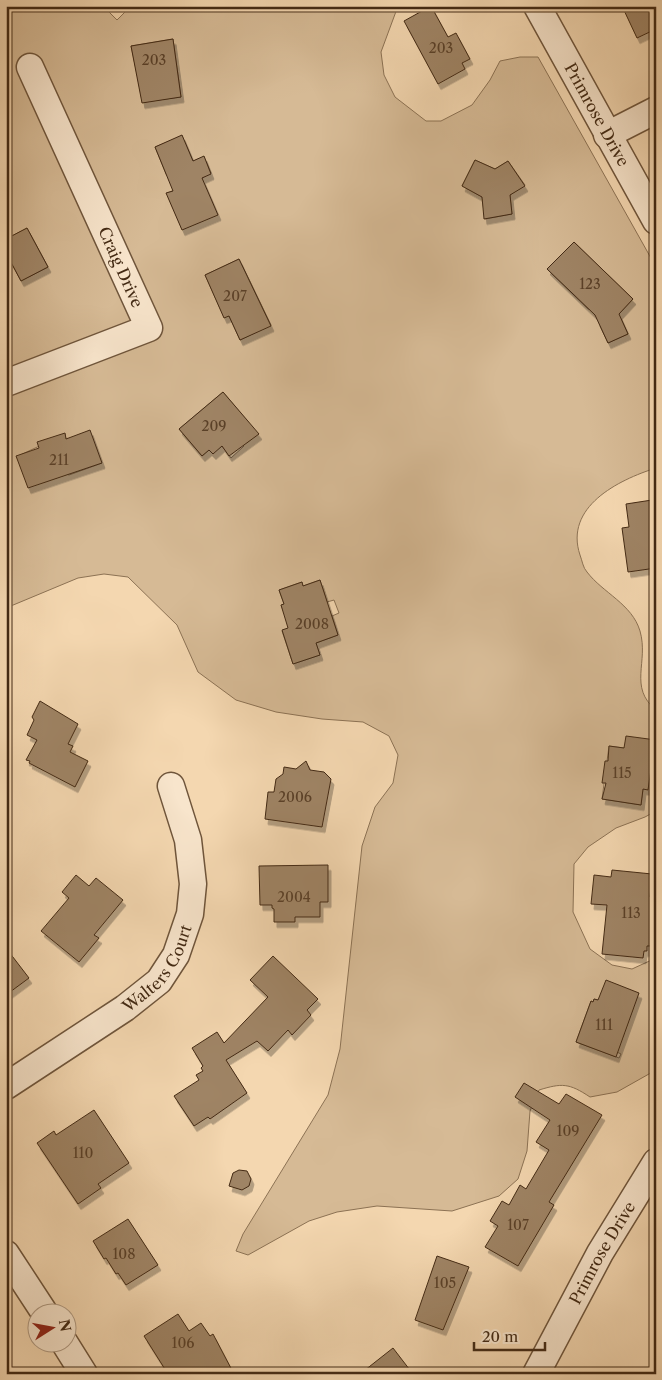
<svg xmlns="http://www.w3.org/2000/svg" width="662" height="1380" font-family="'Libre Caslon Text',serif">
<style>
.green{fill:#d6ba95;stroke:#8c7254;fill-rule:evenodd}
.building{fill:#9f8465;stroke:#432a14;filter:url(#shadow)}
.lines{fill:none;stroke-linecap:round;stroke-linejoin:round}
.minor-casing{stroke:#6f553b;stroke-width:29}
.minor{stroke:#f8e5cc;stroke-width:26}
.labels{text-anchor:middle;dominant-baseline:central;stroke-width:5;stroke-linejoin:round;paint-order:stroke}
.number-label{font-size:14px;fill:#5a4028}
.street-label{font-size:16px;fill:#432a14;stroke:#f8e5cc}
</style>
<defs>
<filter id="shadow"><feDropShadow dx="3" dy="5.5" stdDeviation="0" flood-color="#0004"/></filter>
</defs>
<rect width="100%" height="100%" fill="#f4d7b0"/>
<filter id="stains"><feTurbulence type="fractalNoise" baseFrequency=".004" numOctaves="4"/><feColorMatrix values="0 0 0 0 .2 0 0 0 0 .09 0 0 0 0 .02 0 0 0 .5 -.17"/></filter>
<radialGradient id="worn" r=".72"><stop offset=".6" stop-color="#630" stop-opacity="0"/><stop offset="1" stop-color="#630" stop-opacity=".3"/></radialGradient>
<!-- green -->
<path class="green" d="M 6,6 L 103,6 L 117,20 L 131,6 L 398,6 L 381,52 L 384,75 L 395,97 L 426,121 L 441,121 L 472,105 L 490,80 L 500,61 L 520,57 L 538,57 L 656,267 L 656,468 C 618,480 564,507 580,555 C 582,560 583,568 587,572 C 603,593 632,604 640,631 C 649,662 628,687 656,710 L 656,740 L 624,748 L 609,746 L 602,799 L 641,805 L 643,789 L 648,789 L 650,776 L 646,768 L 656,770 L 656,811 L 645,817 L 616,828 L 588,847 L 574,864 L 573,912 L 590,949 L 612,965 L 632,969 L 656,958 L 656,1070 L 617,1092 L 590,1097 C 569,1083 562,1083 539,1090 L 530,1111 L 527,1151 L 518,1179 L 499,1196 L 452,1211 L 377,1206 L 337,1212 L 309,1221 L 248,1255 L 236,1251 L 243,1234 L 328,1095 L 340,1049 L 362,846 L 375,807 L 393,783 L 398,755 L 389,736 L 363,722 L 322,719 L 276,712 L 236,700 L 198,672 L 177,625 L 128,577 L 104,574 L 78,578 L 6,608 L 6,253 L 21,281 L 48,267 L 27,228 L 6,239 ZM 173,39 L 181,97 L 143,102 L 131,46 ZM 182,136 L 193,161 L 204,157 L 211,173 L 202,178 L 182,229 L 167,193 L 177,189 L 166,174 L 155,147 ZM 475,160 L 495,169 L 508,161 L 525,185 L 510,195 L 512,214 L 485,219 L 482,197 L 462,186 ZM 574,242 L 633,299 L 616,317 L 588,309 L 548,270 ZM 239,259 L 271,325 L 240,340 L 229,316 L 224,317 L 205,275 ZM 620,317 L 628,334 L 608,343 L 600,326 ZM 223,392 L 249,423 L 235,435 L 244,446 L 231,458 L 222,446 L 209,450 L 202,456 L 179,429 ZM 65,434 L 66,439 L 102,463 L 69,475 L 16,457 ZM 320,580 L 327,602 L 334,600 L 339,613 L 332,616 L 338,635 L 316,643 L 320,655 L 293,664 L 282,631 L 290,628 L 281,605 L 284,604 L 279,590 L 302,582 L 303,586 ZM 594,999 L 598,1000 L 624,1033 L 617,1052 L 621,1054 L 619,1058 L 576,1042 L 591,1001 L 593,1002 Z"/>
<!-- building -->
<path class="building" d="M 431,6 L 448,37 L 456,33 L 470,59 L 462,63 L 465,69 L 438,84 L 404,21 Z
M 622,6 L 656,6 L 656,29 L 637,38 Z
M 173,39 L 181,97 L 142,103 L 131,46 Z
M 182,135 L 193,161 L 204,156 L 211,174 L 202,178 L 218,215 L 182,230 L 166,193 L 173,191 L 155,147 Z
M 475,160 L 495,169 L 508,161 L 525,186 L 510,195 L 512,214 L 484,219 L 482,197 L 462,186 Z
M 27,228 L 48,267 L 21,281 L 6,253 L 6,239 Z
M 574,242 L 633,299 L 619,314 L 628,334 L 608,343 L 595,315 L 547,269 Z
M 239,259 L 271,326 L 240,340 L 229,316 L 224,318 L 205,275 Z
M 223,392 L 259,434 L 229,456 L 222,446 L 213,454 L 209,450 L 202,456 L 179,429 Z
M 90,430 L 102,463 L 28,488 L 16,456 L 39,448 L 37,442 L 65,433 L 66,439 Z
M 652,500 L 653,508 L 656,508 L 656,568 L 628,572 L 622,528 L 629,527 L 626,504 Z
M 320,580 L 338,635 L 316,643 L 320,655 L 293,664 L 282,630 L 288,628 L 281,605 L 284,604 L 279,590 L 302,582 L 303,586 Z
M 40,701 L 78,724 L 68,744 L 73,746 L 70,752 L 88,761 L 75,787 L 29,763 L 30,761 L 26,760 L 37,740 L 27,735 L 34,720 L 32,717 Z
M 626,736 L 656,740 L 656,770 L 651,769 L 648,790 L 643,789 L 641,805 L 602,799 L 606,783 L 602,783 L 605,761 L 608,761 L 609,746 L 624,748 Z
M 306,761 L 310,770 L 324,772 L 331,779 L 322,827 L 265,819 L 268,792 L 274,792 L 276,779 L 283,774 L 284,767 L 296,769 Z
M 328,865 L 328,902 L 320,902 L 320,917 L 295,917 L 295,922 L 274,922 L 274,909 L 272,908 L 272,905 L 260,905 L 259,866 Z
M 612,870 L 652,874 L 650,897 L 653,898 L 652,905 L 656,905 L 656,946 L 647,946 L 647,951 L 644,951 L 643,958 L 602,954 L 607,905 L 591,904 L 594,875 L 611,877 Z
M 76,875 L 89,886 L 96,878 L 123,900 L 94,935 L 99,938 L 79,962 L 41,931 L 69,898 L 62,892 Z
M 6,948 L 29,978 L 6,995 Z
M 273,956 L 318,999 L 307,1010 L 311,1015 L 292,1035 L 288,1030 L 268,1051 L 257,1041 L 226,1060 L 247,1093 L 210,1119 L 208,1117 L 194,1126 L 174,1096 L 199,1080 L 196,1075 L 203,1071 L 201,1068 L 203,1066 L 192,1048 L 217,1032 L 224,1043 L 268,997 L 250,980 Z
M 606,980 L 639,993 L 616,1057 L 576,1042 L 591,1001 L 593,1002 L 594,999 L 598,1000 Z
M 524,1083 L 559,1104 L 566,1094 L 602,1115 L 549,1202 L 554,1205 L 518,1266 L 485,1247 L 498,1226 L 490,1221 L 502,1201 L 509,1205 L 520,1185 L 526,1189 L 549,1150 L 536,1142 L 550,1120 L 515,1097 Z
M 94,1110 L 129,1163 L 98,1184 L 101,1188 L 78,1204 L 37,1143 L 54,1131 L 56,1135 Z
M 239,1170 L 247,1171 L 251,1179 L 249,1186 L 242,1190 L 229,1186 L 233,1173 Z
M 128,1219 L 158,1265 L 126,1285 L 118,1273 L 116,1274 L 106,1258 L 104,1259 L 93,1241 Z
M 437,1256 L 469,1267 L 443,1330 L 415,1320 Z
M 178,1314 L 189,1331 L 201,1323 L 210,1336 L 213,1334 L 234,1374 L 168,1374 L 144,1336 Z
M 393,1348 L 413,1374 L 360,1374 Z"/>
<g class="lines">
<!-- minor casing -->
<g class="minor-casing">
<g id="minor">
<path id="s1" d="M 537,6 L 656,221"/>
<path d="M 607,135 L 656,110"/>
<path d="M 6,383 L 149,328 L 30,67"/>
<path id="s2" d="M 6,1086 L 125,1008 L 159,981 L 176,955 L 190,914 L 193,884 L 188,840 L 171,786"/>
<path d="M 6,1254 L 44,1312"/>
<path d="M 64,1342 L 84,1374"/>
<path id="s3" d="M 536,1374 L 600,1253 L 656,1162"/>
</g>
</g>
<!-- minor -->
<use href="#minor" class="minor"/>
</g>
<g class="labels">
<!-- number labels -->
<g class="number-label">
<text x="441" y="48">203</text>
<text x="154" y="60">203</text>
<text x="590" y="284">123</text>
<text x="235" y="296">207</text>
<text x="214" y="426">209</text>
<text x="59" y="460">211</text>
<text x="312" y="624">2008</text>
<text x="622" y="773">115</text>
<text x="295" y="797">2006</text>
<text x="294" y="897">2004</text>
<text x="631" y="913">113</text>
<text x="604" y="1025">111</text>
<text x="568" y="1131">109</text>
<text x="83" y="1153">110</text>
<text x="518" y="1225">107</text>
<text x="124" y="1254">108</text>
<text x="445" y="1283">105</text>
<text x="183" y="1343">106</text>
</g>
<!-- street labels -->
<g class="street-label">
<text stroke="none"><textPath href="#s1" startOffset="124">Primrose Drive</textPath></text>
<text transform="translate(121 267) rotate(66)">Craig Drive</text>
<text stroke="none"><textPath href="#s2" startOffset="195">Walters Court</textPath></text>
<text stroke="none"><textPath href="#s3" startOffset="138">Primrose Drive</textPath></text>
</g>
</g>
<!-- margin -->
<rect width="662" height="1380" fill="none" stroke="#f4d7b0" stroke-width="25"/>
<rect x="8" y="8" width="647" height="1365" fill="none" stroke="#432a14" stroke-width="2.5"/>
<rect x="12" y="12" width="637" height="1355" fill="none" stroke="#432a14"/>
<!-- north arrow -->
<g transform="translate(52 1328) rotate(79)"><circle r="24" fill="#f8e5cc" stroke="#b09a82"/>
<path d="M0-4L9 19L0 12L-9 19Z" fill="#8f2418"/>
<text y="-8" font-size="14" font-weight="bold" text-anchor="middle" fill="#432a14">N</text>
</g>
<!-- scale -->
<path d="M474 1342v8h71v-8" fill="none" stroke="#432a14" stroke-width="2.5"/>
<text x="482" y="1342" font-size="15" fill="#432a14" stroke="#f8e5cc" stroke-width="4" paint-order="stroke">20 m</text>
<rect width="100%" height="100%" filter="url(#stains)"/>
<rect width="100%" height="100%" fill="url(#worn)"/>
</svg>
